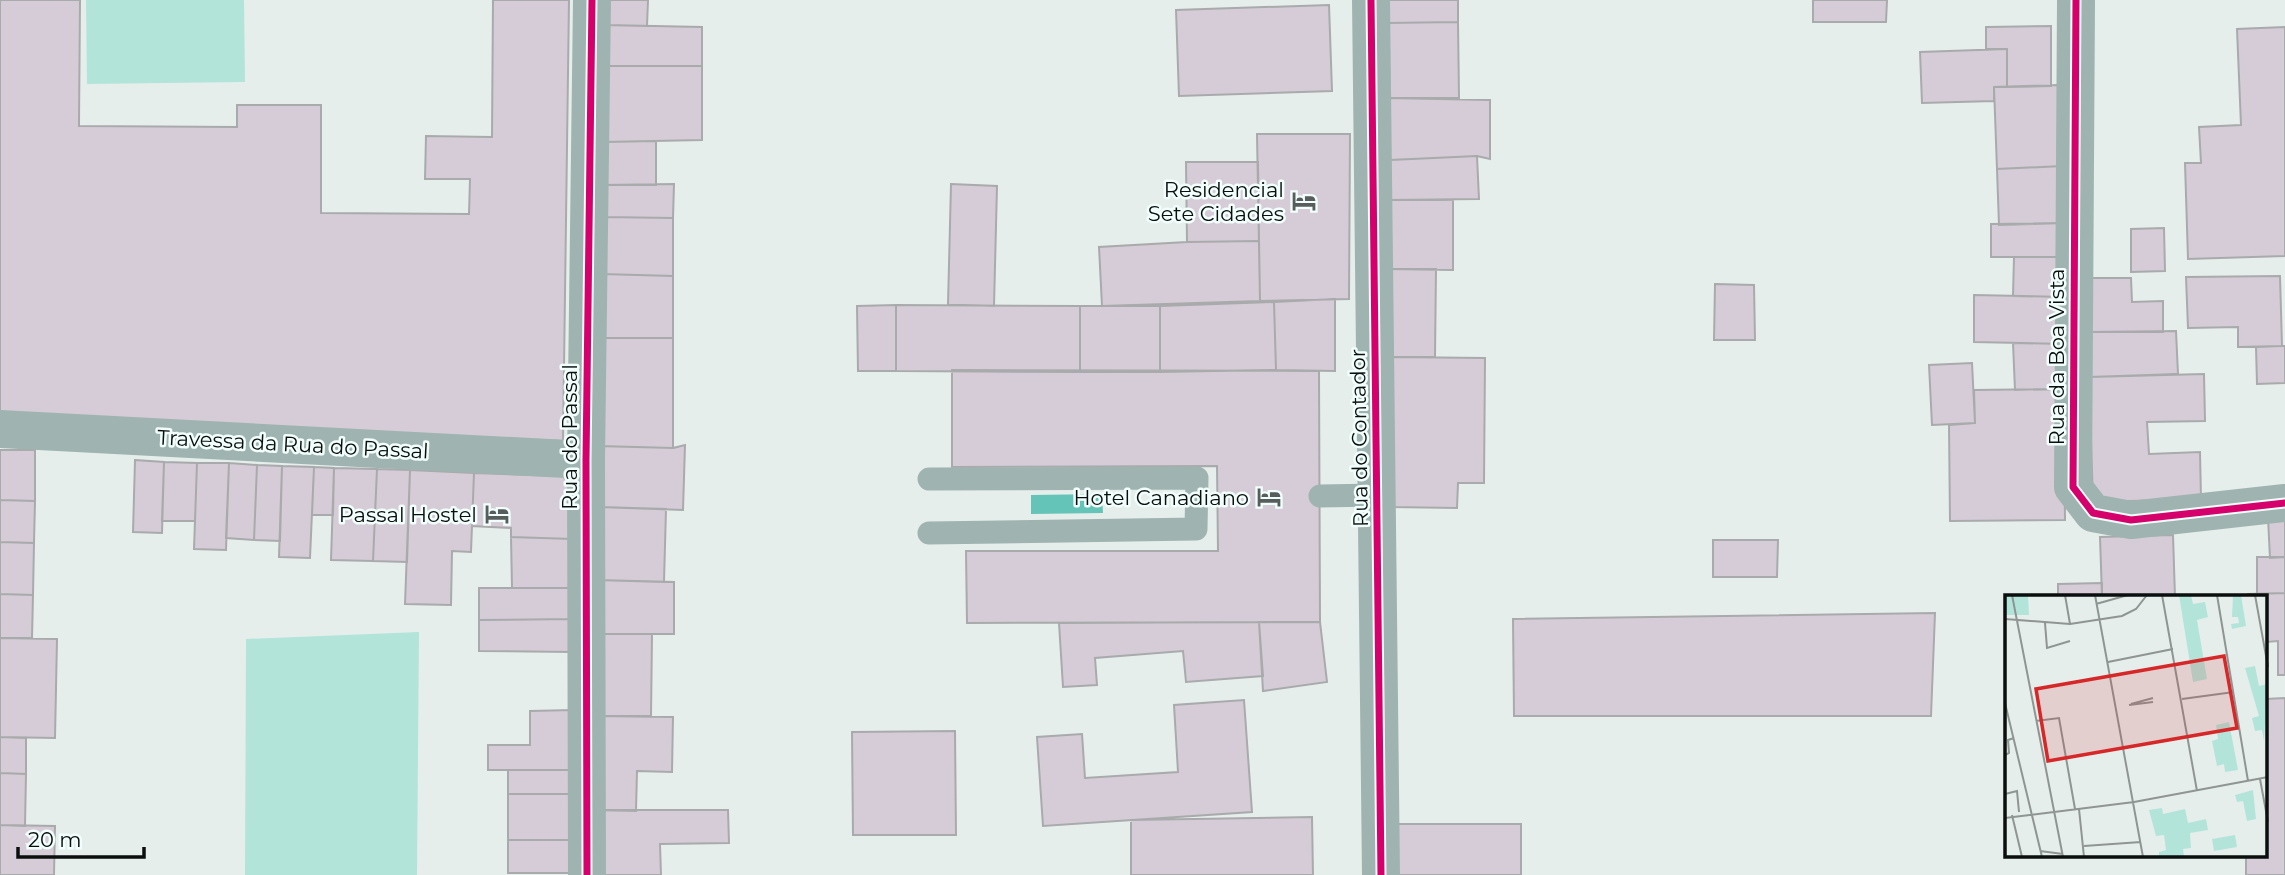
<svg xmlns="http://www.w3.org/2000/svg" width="2285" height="875" font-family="Montserrat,sans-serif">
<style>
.green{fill:#b2e4da}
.water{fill:#64c4b7}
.building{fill:#d6ccd7;stroke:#a9aaab;stroke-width:2}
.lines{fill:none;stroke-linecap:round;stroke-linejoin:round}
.service{stroke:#9fb4b0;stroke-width:23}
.minor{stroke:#9fb4b0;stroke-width:38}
.cycleway-casing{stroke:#f1fefb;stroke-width:11}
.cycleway{stroke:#d6006c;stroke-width:7}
.labels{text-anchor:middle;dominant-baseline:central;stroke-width:5;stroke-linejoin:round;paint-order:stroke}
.poi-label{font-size:21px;fill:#0a0f0e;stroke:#f1fefb;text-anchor:end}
.street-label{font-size:21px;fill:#0a0f0e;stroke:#f1fefb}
.inset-road{fill:none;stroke:#8e9593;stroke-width:2}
.view{fill:#d62828;fill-opacity:0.15;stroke:#d62828;stroke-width:3.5}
.inset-edge{fill:none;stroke:#0a0f0e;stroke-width:3.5}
</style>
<rect width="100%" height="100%" fill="#e6eeec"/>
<!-- green -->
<path class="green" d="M 86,0 L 244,0 L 245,82 L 87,84 Z
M 419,632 L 417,875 L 245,875 L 246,639 Z"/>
<!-- water -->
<path class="water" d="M 1102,494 L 1103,513 L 1031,514 L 1031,495 Z"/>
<!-- building -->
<path class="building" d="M 0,0 L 80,0 L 79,126 L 237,127 L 237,105 L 321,105 L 321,213 L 469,214 L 470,179 L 425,179 L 426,136 L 492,137 L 493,0 L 569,0 L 563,441 L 0,416 Z
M 607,0 L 648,0 L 647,26 L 605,25 Z
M 1387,0 L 1458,0 L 1458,22 L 1387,23 Z
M 1813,0 L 1887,0 L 1886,22 L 1813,22 Z
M 1329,5 L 1332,91 L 1179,96 L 1176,10 Z
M 1458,22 L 1459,98 L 1387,98 L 1387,23 Z
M 605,25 L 702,27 L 702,66 L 603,66 Z
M 2051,26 L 2051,86 L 2007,87 L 2007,49 L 1986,49 L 1986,27 Z
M 2285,27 L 2285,256 L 2188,259 L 2185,163 L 2201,163 L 2199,127 L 2241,125 L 2237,29 Z
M 2007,49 L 2007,87 L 1994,87 L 1994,101 L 1922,103 L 1920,52 Z
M 603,66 L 702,66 L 702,140 L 604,142 Z
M 2059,85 L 2062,166 L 1997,169 L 1994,87 Z
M 1387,98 L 1490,100 L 1490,159 L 1477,156 L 1390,160 Z
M 1257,134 L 1350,134 L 1349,299 L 1260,301 Z
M 656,141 L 656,185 L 603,185 L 604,142 Z
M 1477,156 L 1479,199 L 1389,200 L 1390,160 Z
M 1186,162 L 1258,162 L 1259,241 L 1187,242 Z
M 2062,166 L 2064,223 L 1999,225 L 1997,169 Z
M 674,184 L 673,218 L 604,217 L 603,185 Z
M 951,184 L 997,186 L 994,306 L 948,305 Z
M 1389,200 L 1453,200 L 1453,270 L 1388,269 Z
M 604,217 L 673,218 L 673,276 L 602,274 Z
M 2064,223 L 2064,257 L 1991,257 L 1991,224 Z
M 2164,228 L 2165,271 L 2131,272 L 2131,229 Z
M 1259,241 L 1260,301 L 1102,306 L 1099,247 L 1187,242 Z
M 2014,257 L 2064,257 L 2065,297 L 2013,296 Z
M 1388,269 L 1436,269 L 1435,357 L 1391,357 Z
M 602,274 L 673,276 L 673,338 L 599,338 Z
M 2280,276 L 2282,346 L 2238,347 L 2238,327 L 2188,328 L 2186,277 Z
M 2089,278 L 2131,278 L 2132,302 L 2163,301 L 2163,332 L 2089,332 Z
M 1715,284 L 1754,285 L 1755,340 L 1714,340 Z
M 1974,295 L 2065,297 L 2064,344 L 1974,342 Z
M 1335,299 L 1335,371 L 1276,370 L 1274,302 Z
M 1274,302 L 1276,370 L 1160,372 L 1160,306 Z
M 896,305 L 1080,306 L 1080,372 L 896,371 Z
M 896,305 L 896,371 L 858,371 L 857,306 Z
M 1080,306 L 1160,306 L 1160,372 L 1080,372 Z
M 2176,331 L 2178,374 L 2089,377 L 2089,332 Z
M 599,338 L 673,338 L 673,448 L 598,446 Z
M 2013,343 L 2064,344 L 2064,389 L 2015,390 Z
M 2282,346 L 2285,346 L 2285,383 L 2257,384 L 2256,347 Z
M 1391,357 L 1485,358 L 1484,483 L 1458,483 L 1457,508 L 1390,507 Z
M 1972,363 L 1975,423 L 1932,425 L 1929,365 Z
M 952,370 L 1319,371 L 1320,622 L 967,623 L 966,551 L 1218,551 L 1217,466 L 952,467 Z
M 2204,374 L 2205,421 L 2147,422 L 2149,454 L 2200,452 L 2201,499 L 2093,502 L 2089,377 Z
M 2064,389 L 2065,520 L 1950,521 L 1949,425 L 1975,423 L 1974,390 Z
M 685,445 L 683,510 L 599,507 L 598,446 L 673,448 Z
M 0,450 L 35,450 L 35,501 L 0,500 Z
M 135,460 L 164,462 L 162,533 L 133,532 Z
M 164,462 L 197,463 L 195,521 L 162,521 Z
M 197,463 L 229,463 L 226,550 L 194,549 Z
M 229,463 L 257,465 L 254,540 L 226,538 Z
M 257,465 L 282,466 L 280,541 L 254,540 Z
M 282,466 L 314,467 L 310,558 L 279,557 Z
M 314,467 L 334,468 L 333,515 L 312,515 Z
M 334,468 L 377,469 L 373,561 L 331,560 Z
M 377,469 L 410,470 L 407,562 L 373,561 Z
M 410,470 L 474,473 L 471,552 L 452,551 L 451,605 L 405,604 Z
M 474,473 L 563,476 L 574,493 L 572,539 L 511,537 L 511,528 L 472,526 Z
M 0,500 L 35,501 L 34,543 L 0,542 Z
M 599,507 L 666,509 L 664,582 L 597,580 Z
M 2285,517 L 2285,557 L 2270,558 L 2268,518 Z
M 2173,535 L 2175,597 L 2102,597 L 2100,537 Z
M 511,537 L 572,539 L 573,588 L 512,588 Z
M 1713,540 L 1778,540 L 1777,577 L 1713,577 Z
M 0,542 L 34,543 L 33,595 L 0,594 Z
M 2257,557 L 2285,557 L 2285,593 L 2257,594 Z
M 597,580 L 674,582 L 674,634 L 595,634 Z
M 2102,583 L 2102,597 L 2058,597 L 2058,584 Z
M 479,588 L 573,588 L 573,619 L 479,620 Z
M 2285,593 L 2285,675 L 2278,675 L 2278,641 L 2266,642 L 2266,597 L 2249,597 L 2248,594 Z
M 0,594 L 33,595 L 32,638 L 0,638 Z
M 1935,613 L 1931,716 L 1514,716 L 1513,619 Z
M 573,619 L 573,652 L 479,651 L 479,620 Z
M 1259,622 L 1320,622 L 1327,682 L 1263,691 Z
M 1259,622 L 1263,676 L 1186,682 L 1183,651 L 1095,658 L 1097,685 L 1063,687 L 1059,623 Z
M 595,634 L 652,634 L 651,716 L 594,716 Z
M 0,638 L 57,639 L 55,738 L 0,737 Z
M 2285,698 L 2285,875 L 2246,875 L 2246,856 L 2266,856 L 2266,699 Z
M 1244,700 L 1252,812 L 1043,826 L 1037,737 L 1082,734 L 1085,778 L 1178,772 L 1174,705 Z
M 573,710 L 573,770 L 488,770 L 488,745 L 530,745 L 530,711 Z
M 594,716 L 673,717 L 672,772 L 637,771 L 636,811 L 592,810 Z
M 955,731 L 956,835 L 853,835 L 852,732 Z
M 0,737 L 26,738 L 26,774 L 0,773 Z
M 508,770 L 573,770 L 573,794 L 508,794 Z
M 0,773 L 26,774 L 25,826 L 0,825 Z
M 508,794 L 573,794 L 573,840 L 508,840 Z
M 592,810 L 728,810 L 729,843 L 660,844 L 661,875 L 592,875 Z
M 1312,817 L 1313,875 L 1131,875 L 1131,820 Z
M 1387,824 L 1521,824 L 1521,875 L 1387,875 Z
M 0,825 L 55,826 L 54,875 L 0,875 Z
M 508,840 L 573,840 L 573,873 L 508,873 Z"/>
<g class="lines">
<!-- service -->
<path class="service" d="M 929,479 L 1197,478 L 1196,529 L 929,533
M 1320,496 L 1377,495"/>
<!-- minor -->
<path class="minor" d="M 1371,0 L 1381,875
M 2076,0 L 2073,487 L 2093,513 L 2131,520 L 2285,503
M 0,429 L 586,460
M 587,875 L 586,460 L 592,0"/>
<!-- cycleway casing -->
<g class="cycleway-casing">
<path id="cycleway" d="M 1371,0 L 1381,875
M 2076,0 L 2073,487 L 2093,513 L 2131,520 L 2285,503
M 587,875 L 586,460 L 592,0"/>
</g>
<!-- cycleway -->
<use href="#cycleway" class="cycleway"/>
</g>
<!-- icons -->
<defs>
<g id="hotel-bare" transform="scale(1.89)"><path d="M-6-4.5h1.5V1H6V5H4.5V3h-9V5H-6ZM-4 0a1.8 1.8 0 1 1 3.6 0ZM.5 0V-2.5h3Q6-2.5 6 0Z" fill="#575d5c" stroke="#f1fefb" stroke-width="2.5" paint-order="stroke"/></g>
</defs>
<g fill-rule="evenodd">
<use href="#hotel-bare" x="1304" y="201"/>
<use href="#hotel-bare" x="1269" y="497"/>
<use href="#hotel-bare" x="497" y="514"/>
</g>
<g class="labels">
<!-- poi labels -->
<g class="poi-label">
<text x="1284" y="189">Residencial<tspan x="1284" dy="24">Sete Cidades</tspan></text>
<text x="1249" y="497">Hotel Canadiano</text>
<text x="477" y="514">Passal Hostel</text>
</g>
<!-- street labels -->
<g class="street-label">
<text transform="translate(2056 357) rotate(-90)">Rua da Boa Vista</text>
<text transform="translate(569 437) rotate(-90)">Rua do Passal</text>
<text transform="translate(1359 438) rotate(-91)">Rua do Contador</text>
<text transform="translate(293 444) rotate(3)">Travessa da Rua do Passal</text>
</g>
</g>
<!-- overview -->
<g transform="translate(2005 595)">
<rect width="262" height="262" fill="#e6eeec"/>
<path d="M 0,0 L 23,0 L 24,20 L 0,20 ZM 174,0 L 186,0 L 188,9 L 200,7 L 203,22 L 192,25 L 202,84 L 188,87 ZM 228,0 L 236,0 L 241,31 L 227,34 L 226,29 L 234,28 L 233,22 L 227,22 ZM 250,71 L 254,91 L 262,89 L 259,146 L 257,135 L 250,136 L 247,123 L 254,121 L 240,73 ZM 224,127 L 233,175 L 220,177 L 219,169 L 212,171 L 207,146 L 213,144 L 211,130 ZM 248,195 L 251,224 L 242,226 L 238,206 L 232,207 L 230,200 ZM 157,213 L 158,219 L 180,214 L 183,228 L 201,224 L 203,235 L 185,238 L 186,253 L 178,254 L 179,262 L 154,262 L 154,257 L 161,255 L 159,240 L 151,241 L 144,215 ZM 230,240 L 232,252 L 209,256 L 207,244 Z" fill="#b2e4da"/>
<path class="inset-road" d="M 7,0 L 58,262M 60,0 L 65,29M 90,0 L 138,262M 157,0 L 192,196M 212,0 L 243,186M 250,0 L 263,72M 91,9 L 123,0M 0,24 L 65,29 L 117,21 L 131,14 L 142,0M 40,28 L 42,53 L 65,46M 103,67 L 168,54M 177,104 L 229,97M 0,108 L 37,262M 126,109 L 148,103M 124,110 L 148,107M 31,126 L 54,123 L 70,214M 0,160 L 4,158 L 3,145 L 9,143M 255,184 L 263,227M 0,199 L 12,196 L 14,217M 74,214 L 79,262M 7,220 L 17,262M 0,223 L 129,207 L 263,182M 79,251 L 136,247M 35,256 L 58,259"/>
<path class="view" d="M 219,61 L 232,133 L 43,166 L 31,94 Z"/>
<rect width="262" height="262" class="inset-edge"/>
</g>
<!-- scale -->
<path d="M18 847v10h126v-10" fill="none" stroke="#0a0f0e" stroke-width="3.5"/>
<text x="28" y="847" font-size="21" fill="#0a0f0e" stroke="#f1fefb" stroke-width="5" paint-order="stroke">20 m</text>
</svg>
